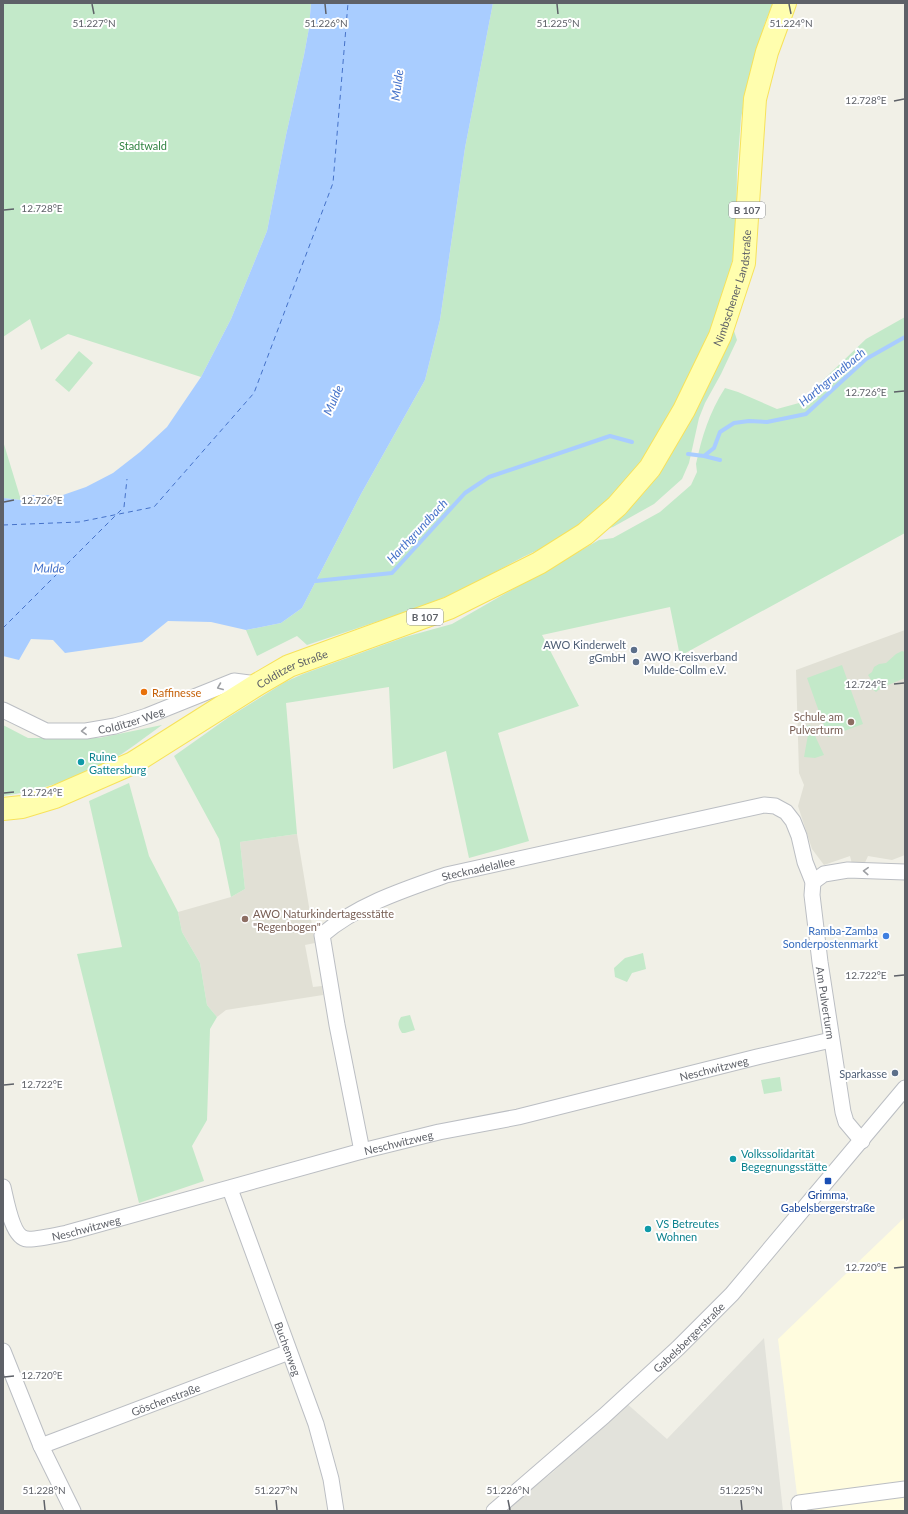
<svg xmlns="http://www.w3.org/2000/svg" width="908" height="1514" font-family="Lato,sans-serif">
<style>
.commercial{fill:#fffcde}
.industrial{fill:#e2e2db}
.education{fill:#e1e0d5}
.green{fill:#c3e9c9}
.water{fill:#a9cdff}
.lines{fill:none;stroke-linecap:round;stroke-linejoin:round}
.stream{stroke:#a9cdff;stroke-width:4}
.ferry{stroke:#4572c9;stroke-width:1;stroke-dasharray:5 4;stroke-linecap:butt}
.minor-casing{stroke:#bbbec3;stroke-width:17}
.primary-casing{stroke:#f7e25b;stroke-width:24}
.minor{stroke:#fff;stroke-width:15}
.primary{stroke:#fffeae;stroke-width:22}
.oneway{stroke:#9ea0a4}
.ticks{fill:none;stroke:#5e6168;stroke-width:1.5}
.service-dot{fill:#5c6f8a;stroke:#fff;stroke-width:1.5}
.food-dot{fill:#e8710a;stroke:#fff;stroke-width:1.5}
.education-dot{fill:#8d6e63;stroke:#fff;stroke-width:1.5}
.culture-dot{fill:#0f9aa8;stroke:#fff;stroke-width:1.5}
.shop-dot{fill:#3f7fe0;stroke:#fff;stroke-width:1.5}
.transit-dot{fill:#1a4fb4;stroke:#fff;stroke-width:1.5}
.labels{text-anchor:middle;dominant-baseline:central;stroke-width:4;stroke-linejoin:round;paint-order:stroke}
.shield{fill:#fff;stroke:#8e9095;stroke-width:1}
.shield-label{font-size:10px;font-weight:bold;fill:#5e6168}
.park-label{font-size:11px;fill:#318342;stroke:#fff}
.street-label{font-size:11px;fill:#5e6168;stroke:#fff}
.service-label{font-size:11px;fill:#4e5e75;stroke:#fff;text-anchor:end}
.food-label{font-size:11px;fill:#c56008;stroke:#fff;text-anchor:start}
.education-label{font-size:11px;fill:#785e54;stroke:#fff;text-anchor:end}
.culture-label{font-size:11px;fill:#0d838f;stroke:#fff;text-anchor:start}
.shop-label{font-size:11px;fill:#366cbe;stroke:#fff;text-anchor:end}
.transit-label{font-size:11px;fill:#164399;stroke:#fff}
.water-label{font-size:12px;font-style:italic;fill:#4572c9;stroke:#fff}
.ticks-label{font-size:10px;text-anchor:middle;fill:#5e6168;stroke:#fff;stroke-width:4;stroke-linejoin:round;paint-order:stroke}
</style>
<rect width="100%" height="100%" fill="#f1f0e7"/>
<!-- commercial -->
<path class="commercial" d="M 905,1217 L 905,1511 L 799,1511 L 778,1339 Z"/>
<!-- industrial -->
<path class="industrial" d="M 764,1338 L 783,1511 L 505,1511 L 553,1472 L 625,1402 L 667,1439 Z"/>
<!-- education -->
<path class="education" d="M 905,630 L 905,855 L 892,860 L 868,856 L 863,867 L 852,864 L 850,856 L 824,865 L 812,849 L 798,806 L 804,785 L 799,773 L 796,670 Z
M 297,834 L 315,943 L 305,945 L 313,987 L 322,986 L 323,995 L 226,1010 L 217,1017 L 207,1005 L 200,963 L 182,932 L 178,912 L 231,897 L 245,889 L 240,842 Z"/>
<!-- green -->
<path class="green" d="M 3,3 L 311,3 L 309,28 L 304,55 L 286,135 L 267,231 L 231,319 L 201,377 L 68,334 L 41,350 L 30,319 L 3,337 Z
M 493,3 L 773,3 L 765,23 L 750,73 L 741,118 L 737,171 L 736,236 L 728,286 L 721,314 L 678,405 L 640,464 L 596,513 L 553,543 L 523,557 L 462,590 L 418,608 L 307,645 L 297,636 L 257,656 L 246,630 L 281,623 L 302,608 L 361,494 L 425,380 L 440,320 L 465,148 Z
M 905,317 L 905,533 L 680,656 L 670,607 L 542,635 L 579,706 L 498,733 L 529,841 L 469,858 L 446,751 L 393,769 L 389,687 L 286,703 L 297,834 L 240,842 L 245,889 L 231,897 L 219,839 L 174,756 L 229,717 L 285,682 L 303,674 L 405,637 L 452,624 L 599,540 L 613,538 L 660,512 L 691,485 L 697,472 L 696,464 C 702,436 709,413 725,388 L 738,392 L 777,409 L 799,403 L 866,339 Z
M 733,328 L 737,340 L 721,374 L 705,403 L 699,418 L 689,463 L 682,479 L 654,504 L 613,527 L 606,529 L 643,494 L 657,476 Z
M 79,351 L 93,363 L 69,392 L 55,380 Z
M 3,441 L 21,500 L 3,498 Z
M 902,651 L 905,652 L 905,678 L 881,688 L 876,692 L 872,689 L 873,683 L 868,675 L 872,672 L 874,667 L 879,664 L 886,663 L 896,654 Z
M 842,665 L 863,724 L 828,737 L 807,678 Z
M 3,725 L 28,738 L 99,738 L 162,725 C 145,737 127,752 108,762 C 76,779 39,791 3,796 Z
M 810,725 L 824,755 L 815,758 L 804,757 L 809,729 L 807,726 Z
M 129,783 L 149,856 L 178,912 L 182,932 L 200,963 L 207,1005 L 217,1017 L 210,1029 L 207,1120 L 192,1146 L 204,1181 L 139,1203 L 77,954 L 122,947 L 89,801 Z
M 643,953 L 646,969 L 632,973 L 627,982 L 615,977 L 614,968 L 625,958 Z
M 410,1015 L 415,1030 L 405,1033 L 402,1033 C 398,1027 397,1023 401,1017 Z
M 780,1077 L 782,1091 L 764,1094 L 761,1080 Z"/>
<!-- water -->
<path class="water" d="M 311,3 L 493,3 L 465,148 L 440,320 L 425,380 L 361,494 L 302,608 L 281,623 L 246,630 L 211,622 L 168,621 L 142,642 L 65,653 L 53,640 L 31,639 L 19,660 L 3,656 L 3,498 L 21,500 L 29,495 L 63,495 L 86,487 L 113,473 L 140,452 L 167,427 L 201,377 L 231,319 L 267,231 L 286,135 L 304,55 L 309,28 Z"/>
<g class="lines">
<!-- stream -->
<path class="stream" d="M 688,454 L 704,456 L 714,448 L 720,432 L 734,423 L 749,421 L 767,422 L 806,414 L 866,359 L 905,337
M 704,456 L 720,460
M 311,580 L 316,581 L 392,573 L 465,493 L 489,477 L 610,436 L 632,442"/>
<!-- ferry -->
<path class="ferry" d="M 3,525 L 79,522 L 154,507 L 254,393 L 333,183 L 348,3
M 3,628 L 124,507 L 127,479"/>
<!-- minor casing -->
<g class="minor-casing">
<g id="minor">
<path id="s1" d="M 3,710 L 46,731 L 86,731 L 115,726 L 147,716 L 234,681 L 258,684"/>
<path d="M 813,882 L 824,874 L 848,870 L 905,872"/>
<path id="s2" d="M 362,1151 L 337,1025 L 322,935 C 357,905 403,890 446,875 L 764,805 L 775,806 L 786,812 L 793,821 L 799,836 L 805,862 L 813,882 L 812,895 L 820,962 L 843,1112 L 846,1122 L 862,1141"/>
<path id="s3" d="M 3,1187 C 6,1199 12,1238 27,1239 C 35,1240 57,1235 67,1233 L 362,1151 L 439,1132 L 518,1117 L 757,1057 L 831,1040"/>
<path id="s4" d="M 230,1189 L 316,1424 L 331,1479 L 336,1511"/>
<path d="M 3,1351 L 41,1446 L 73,1511"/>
<path id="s5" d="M 41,1446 L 289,1352"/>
<path id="s6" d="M 494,1511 L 604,1416 L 678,1348 L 732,1294 L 905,1088"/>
<path d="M 800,1511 L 799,1503 L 905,1489"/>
</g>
</g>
<!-- primary casing -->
<g class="primary-casing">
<g id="primary">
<path id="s7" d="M 3,809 L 22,807 L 55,797 L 133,763 L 258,684 L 289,666 L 449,608 L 539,563 L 585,534 L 617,506 L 650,468 L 684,410 L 720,336 L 744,263 L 755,99 L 767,52 L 785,3"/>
</g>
</g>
<!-- minor -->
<use href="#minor" class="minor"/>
<!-- primary -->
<use href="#primary" class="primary"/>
</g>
<!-- one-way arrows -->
<defs><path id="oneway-chevron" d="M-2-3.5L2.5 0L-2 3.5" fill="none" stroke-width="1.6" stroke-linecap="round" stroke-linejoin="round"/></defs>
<g class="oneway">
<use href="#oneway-chevron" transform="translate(220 687) rotate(158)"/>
<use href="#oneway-chevron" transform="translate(84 731) rotate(178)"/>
<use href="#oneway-chevron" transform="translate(866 871) rotate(-177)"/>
</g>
<!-- ticks -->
<path class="ticks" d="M 92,4 L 94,14M 325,4 L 326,14M 557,4 L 558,14M 789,4 L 791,14M 894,101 L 904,99M 4,210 L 14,209M 894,392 L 904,391M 4,502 L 14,500M 894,684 L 904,683M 4,793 L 14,792M 894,976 L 904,975M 4,1085 L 14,1084M 894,1268 L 904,1267M 4,1377 L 14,1376M 44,1500 L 45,1510M 276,1500 L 277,1510M 508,1500 L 510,1510M 741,1500 L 742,1510"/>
<!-- markers -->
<g class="service-dot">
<circle cx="634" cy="650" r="4"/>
<circle cx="636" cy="662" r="4"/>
<circle cx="895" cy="1073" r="4"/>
</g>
<circle class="food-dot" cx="144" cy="692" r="4"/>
<g class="education-dot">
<circle cx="851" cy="722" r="4"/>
<circle cx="245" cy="919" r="4"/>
</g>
<g class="culture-dot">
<circle cx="81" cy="762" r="4"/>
<circle cx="733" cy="1159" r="4"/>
<circle cx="648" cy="1229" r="4"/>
</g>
<circle class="shop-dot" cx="886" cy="936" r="4"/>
<rect class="transit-dot" x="824" y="1177" width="8" height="8" rx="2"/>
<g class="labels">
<!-- shield labels -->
<g class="shield">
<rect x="729" y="202" width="36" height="16" rx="3"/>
<rect x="407" y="609" width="36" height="16" rx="3"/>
</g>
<g class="shield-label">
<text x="747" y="210">B 107</text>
<text x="425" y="617">B 107</text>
</g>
<!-- park labels -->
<g class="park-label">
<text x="143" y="145">Stadtwald</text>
</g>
<!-- street labels -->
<g class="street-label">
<text stroke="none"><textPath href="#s7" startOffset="940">Nimbschener Landstraße</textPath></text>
<text stroke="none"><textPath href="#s7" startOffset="324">Colditzer Straße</textPath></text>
<text stroke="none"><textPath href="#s1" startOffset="134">Colditzer Weg</textPath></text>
<text stroke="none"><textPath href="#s2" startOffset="391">Stecknadelallee</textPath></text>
<text stroke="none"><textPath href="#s2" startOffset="905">Am Pulverturm</textPath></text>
<text stroke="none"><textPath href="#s3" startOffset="768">Neschwitzweg</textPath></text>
<text stroke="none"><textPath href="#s3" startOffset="444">Neschwitzweg</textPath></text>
<text stroke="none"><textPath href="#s3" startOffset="120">Neschwitzweg</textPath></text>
<text stroke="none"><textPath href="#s6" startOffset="261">Gabelsbergerstraße</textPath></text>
<text stroke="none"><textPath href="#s4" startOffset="170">Buchenweg</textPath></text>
<text stroke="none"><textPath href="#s5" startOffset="133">Göschenstraße</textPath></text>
</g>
<!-- service labels -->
<g class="service-label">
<text x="626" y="644">AWO Kinderwelt<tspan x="626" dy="13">gGmbH</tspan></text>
<text x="644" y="656" text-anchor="start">AWO Kreisverband<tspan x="644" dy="13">Mulde-Collm e.V.</tspan></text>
<text x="887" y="1073">Sparkasse</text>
</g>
<!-- food labels -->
<g class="food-label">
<text x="152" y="692">Raffinesse</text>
</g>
<!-- education labels -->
<g class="education-label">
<text x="843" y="716">Schule am<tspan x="843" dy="13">Pulverturm</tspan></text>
<text x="253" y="913" text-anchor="start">AWO Naturkindertagesstätte<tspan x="253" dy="13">"Regenbogen"</tspan></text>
</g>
<!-- culture labels -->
<g class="culture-label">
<text x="89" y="756">Ruine<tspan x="89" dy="13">Gattersburg</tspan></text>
<text x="741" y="1153">Volkssolidarität<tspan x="741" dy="13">Begegnungsstätte</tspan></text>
<text x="656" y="1223">VS Betreutes<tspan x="656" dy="13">Wohnen</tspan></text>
</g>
<!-- shop labels -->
<g class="shop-label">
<text x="878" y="930">Ramba-Zamba<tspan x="878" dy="13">Sonderpostenmarkt</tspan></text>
</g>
<!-- transit labels -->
<g class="transit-label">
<text x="828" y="1194">Grimma,<tspan x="828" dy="13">Gabelsbergerstraße</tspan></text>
</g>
<!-- water labels -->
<g class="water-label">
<text transform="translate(397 85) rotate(-83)">Mulde</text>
<text transform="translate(832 377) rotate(-40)">Harthgrundbach</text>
<text transform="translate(333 400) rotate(-66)">Mulde</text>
<text transform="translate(417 531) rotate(-47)">Harthgrundbach</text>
<text transform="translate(49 568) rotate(1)">Mulde</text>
</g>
</g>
<g class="ticks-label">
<text x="94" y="27">51.227°N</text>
<text x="326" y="27">51.226°N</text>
<text x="558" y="27">51.225°N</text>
<text x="791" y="27">51.224°N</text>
<text x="866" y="104">12.728°E</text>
<text x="42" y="212">12.728°E</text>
<text x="866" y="396">12.726°E</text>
<text x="42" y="504">12.726°E</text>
<text x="866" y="688">12.724°E</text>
<text x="42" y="796">12.724°E</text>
<text x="866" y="979">12.722°E</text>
<text x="42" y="1088">12.722°E</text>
<text x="866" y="1271">12.720°E</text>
<text x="42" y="1379">12.720°E</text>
<text x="44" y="1494">51.228°N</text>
<text x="276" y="1494">51.227°N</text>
<text x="508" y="1494">51.226°N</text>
<text x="741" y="1494">51.225°N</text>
</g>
<!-- border -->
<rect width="908" height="1514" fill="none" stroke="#5e6168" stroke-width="8"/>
</svg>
